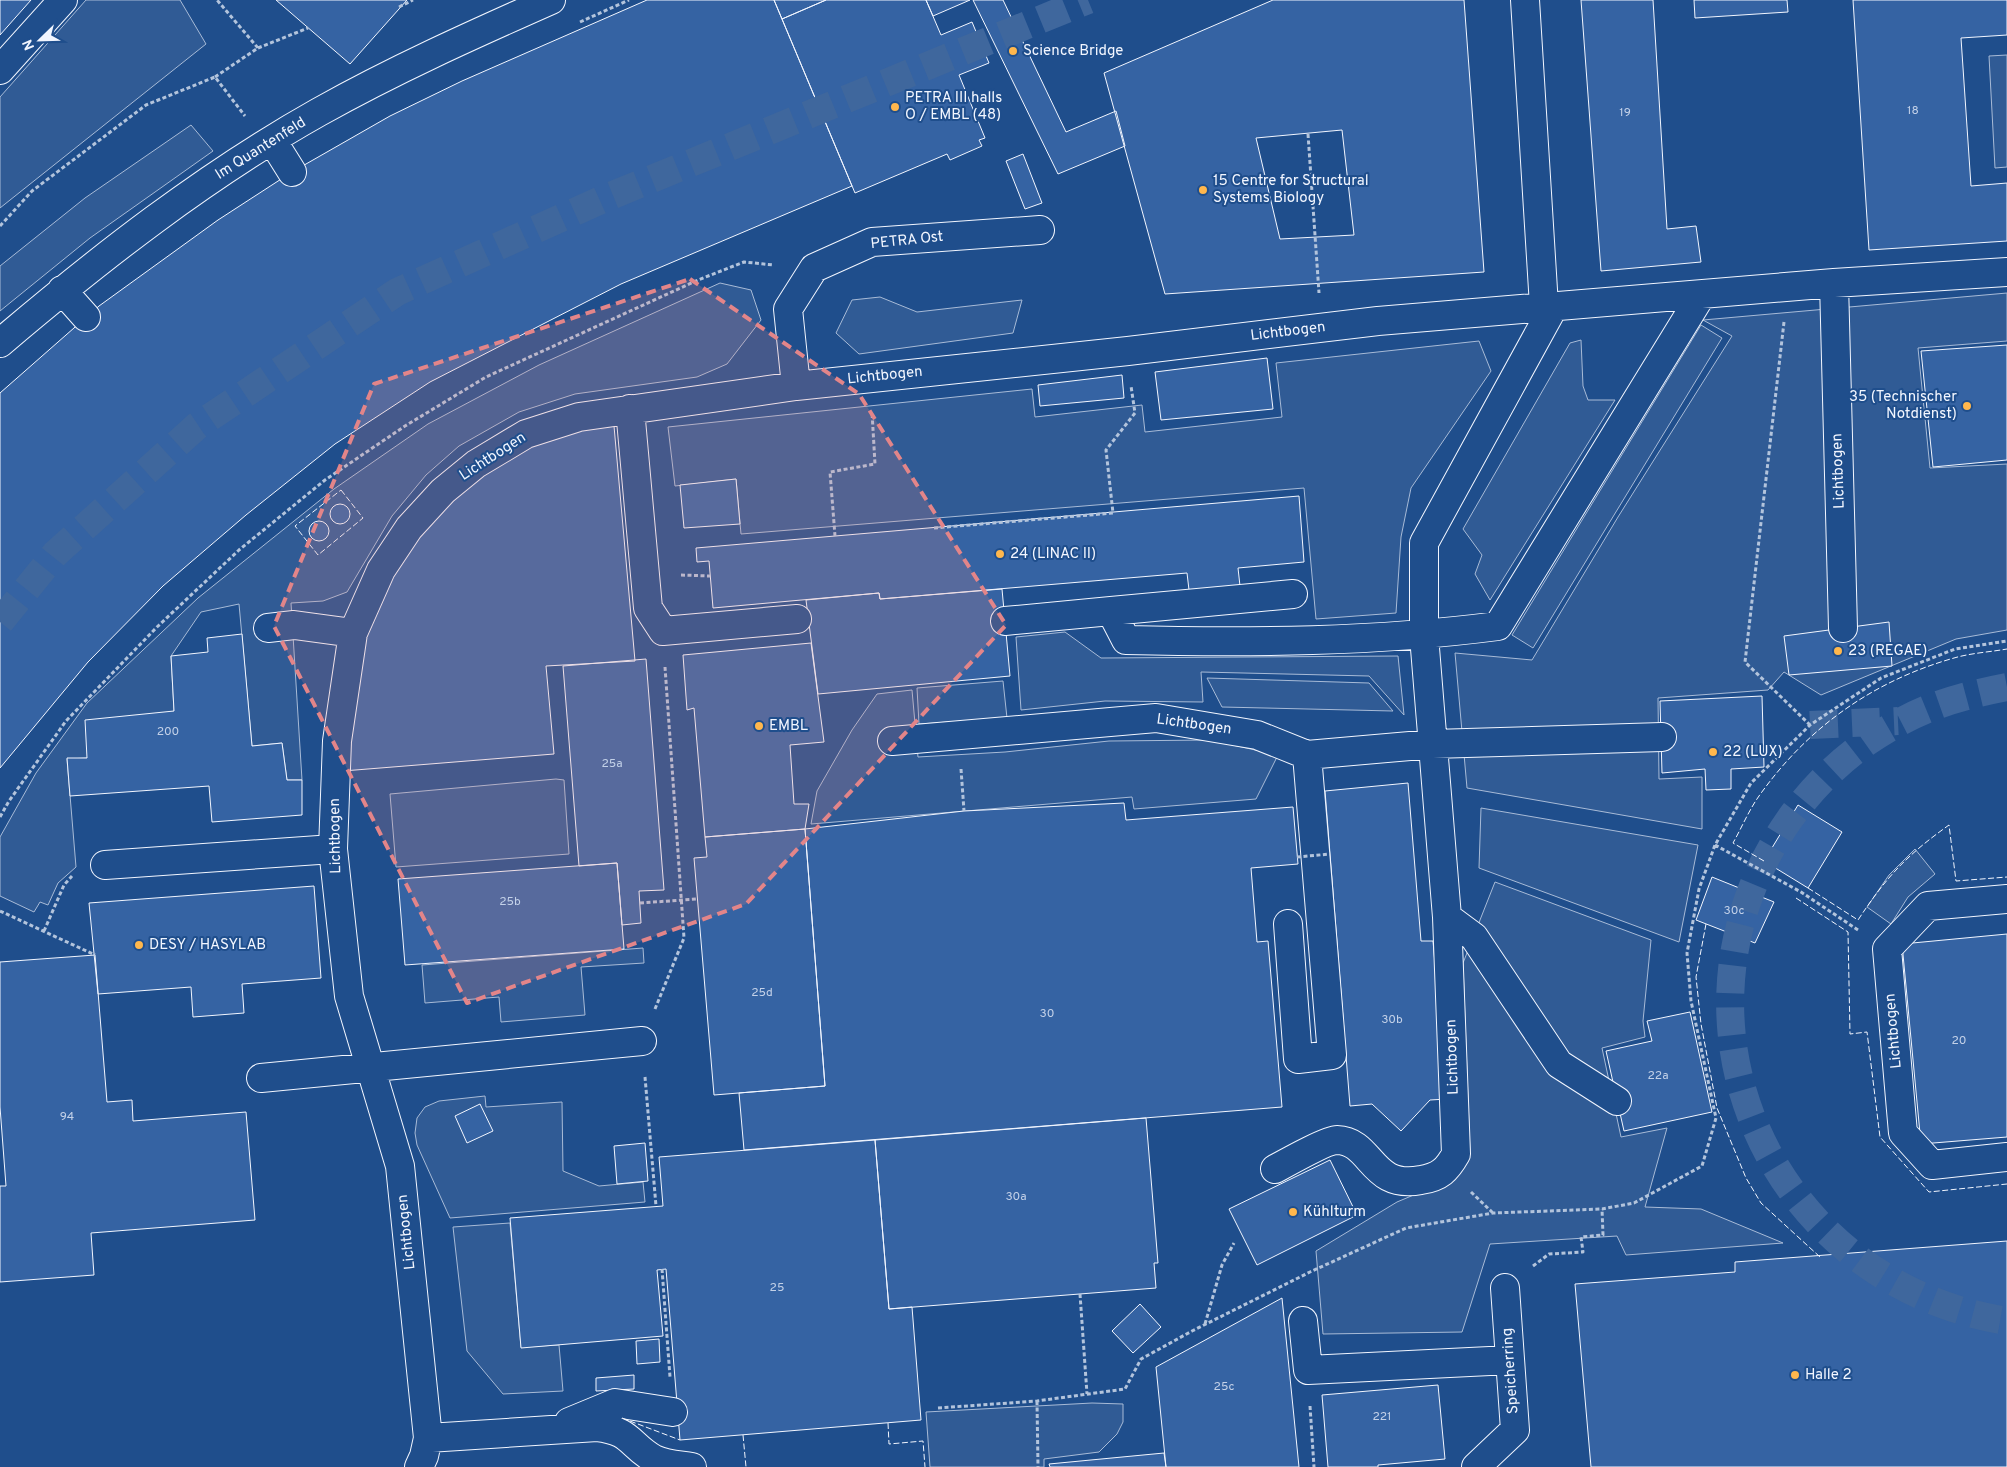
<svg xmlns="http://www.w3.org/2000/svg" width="2007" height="1467" font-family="Overpass,sans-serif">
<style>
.built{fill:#305b95;stroke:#a8bbd7}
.building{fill:#3563a3;stroke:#f2f6ff;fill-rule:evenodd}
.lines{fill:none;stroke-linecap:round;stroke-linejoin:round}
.minor-tunnel{stroke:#3f679d;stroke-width:28;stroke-dasharray:28 14;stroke-linecap:butt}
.minor-casing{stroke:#f2f6ff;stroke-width:30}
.path{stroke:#b3c4dc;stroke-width:3;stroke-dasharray:4 2.5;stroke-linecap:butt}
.minor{stroke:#1f4e8c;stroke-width:28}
.path-bridge{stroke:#b3c4dc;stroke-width:3;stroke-dasharray:4 2.5;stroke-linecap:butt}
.fence{stroke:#f2f6ff;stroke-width:1;stroke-dasharray:6 2.5;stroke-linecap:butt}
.marked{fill:#e38589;fill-opacity:0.2;stroke:#e38589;stroke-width:4;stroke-dasharray:10 6;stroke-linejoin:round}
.poi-dot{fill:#ffb74d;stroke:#1f4e8c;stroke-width:2}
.labels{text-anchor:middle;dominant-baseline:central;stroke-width:4;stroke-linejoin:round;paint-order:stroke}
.number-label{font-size:12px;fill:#c3d1e8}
.poi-label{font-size:15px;fill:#f2f6ff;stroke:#1f4e8c;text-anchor:start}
.street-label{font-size:15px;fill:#f2f6ff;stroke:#1f4e8c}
</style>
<rect width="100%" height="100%" fill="#1f4e8c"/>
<!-- built -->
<path class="built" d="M 86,0 L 180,0 L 206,44 L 0,208 L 0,97 Z
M 2007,55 L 2007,167 L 1995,168 L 1989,56 Z
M 191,125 L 213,151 L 90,238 L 0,311 L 0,266 L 85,198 Z
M 720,283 L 751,290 L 761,320 L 727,364 L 697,377 L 575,394 L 519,412 L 459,446 L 426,475 L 392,516 L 347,592 L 323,601 L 291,603 L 302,780 L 287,780 L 282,743 L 252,746 L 239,604 L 201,612 L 171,656 L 174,711 L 87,758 L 67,759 L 76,867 L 58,883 L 48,905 L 40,902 L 34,912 L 0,896 L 0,837 L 36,773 L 87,703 L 198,598 L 334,489 L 428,424 L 539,365 Z
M 2007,293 L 2007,341 L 1918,348 L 1930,468 L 2007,464 L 2007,630 L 1956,639 L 1821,695 L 1784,672 L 1768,690 L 1658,698 L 1659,779 L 1702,777 L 1702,829 L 1467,788 L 1455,653 L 1532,660 L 1618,517 L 1732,336 L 1703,320 Z
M 880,297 L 917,312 L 1022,300 L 1013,333 L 859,354 L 836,333 L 852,300 Z
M 1701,325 L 1722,338 L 1533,648 L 1512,635 Z
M 1581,340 L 1583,386 L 1588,400 L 1615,400 L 1490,600 L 1475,574 L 1482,555 L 1463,529 L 1570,343 Z
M 1479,341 L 1491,371 L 1411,488 L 1401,537 L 1396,613 L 1316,619 L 1304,488 L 741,534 L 736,479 L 675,486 L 668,427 L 1032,389 L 1035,417 L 1142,405 L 1145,432 L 1282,417 L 1276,363 Z
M 1065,632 L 1101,658 L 1398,656 L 1404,715 L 1369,676 L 1201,672 L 1203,702 L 1105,701 L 1021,710 L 1016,637 Z
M 1207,678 L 1369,683 L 1393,711 L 1222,707 Z
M 1003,681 L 1007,718 L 919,724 L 917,688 Z
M 912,690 L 918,757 L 1005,752 L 1109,741 L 1210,740 L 1278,755 L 1256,799 L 1134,809 L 1132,797 L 811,824 L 817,791 L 852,730 L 877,694 Z
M 556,779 L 564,780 L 569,854 L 396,867 L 390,794 Z
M 1481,808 L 1698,845 L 1679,942 L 1479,868 Z
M 1915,849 L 1935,874 L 1908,897 L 1891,924 L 1867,907 L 1889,875 Z
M 1495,882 L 1651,940 L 1643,1021 L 1645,1037 L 1602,1048 L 1621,1137 L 1667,1128 L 1645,1207 L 1701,1209 L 1783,1243 L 1626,1255 L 1617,1236 L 1490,1244 L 1462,1332 L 1323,1334 L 1316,1251 L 1397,1202 L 1454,1178 L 1470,1154 L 1463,963 Z
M 643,948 L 644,963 L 581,967 L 585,1015 L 501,1022 L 499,997 L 425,1003 L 422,965 Z
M 485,1096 L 486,1107 L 562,1102 L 563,1171 L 599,1186 L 643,1182 L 645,1202 L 450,1218 L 417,1145 L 415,1133 L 417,1118 L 425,1107 L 439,1101 Z
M 510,1223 L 521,1347 L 559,1345 L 563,1391 L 503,1394 L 467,1351 L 453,1227 Z
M 1092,1403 L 1123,1404 L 1123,1422 L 1117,1434 L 1099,1452 L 1044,1459 L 1044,1467 L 930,1467 L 926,1412 Z"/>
<!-- building -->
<path class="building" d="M 0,0 L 31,0 L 0,35 Z
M 276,0 L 407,0 L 350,64 Z
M 647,0 L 774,0 L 852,186 L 621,284 L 430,382 L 335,444 L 246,515 L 163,586 L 88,662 L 0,768 L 0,393 L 99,306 L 218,220 L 292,172 L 390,116 L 462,81 Z
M 774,0 L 826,0 L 782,19 Z
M 826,0 L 926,0 L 941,35 L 972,22 L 989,63 L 959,75 L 985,138 L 979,140 L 982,146 L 950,160 L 947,154 L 855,193 L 782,19 Z
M 926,0 L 970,0 L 933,16 Z
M 973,0 L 1003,0 L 1066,132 L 1116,111 L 1125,146 L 1058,174 Z
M 1273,0 L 1464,0 L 1484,272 L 1165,294 L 1104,73 ZM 1342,130 L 1354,235 L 1280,239 L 1256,138 Z
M 1581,0 L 1653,0 L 1667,229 L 1696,226 L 1701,262 L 1601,271 Z
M 1694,0 L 1787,0 L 1788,12 L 1695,18 Z
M 1853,0 L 2007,0 L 2007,35 L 1961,38 L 1971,186 L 2007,183 L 2007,241 L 1869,250 Z
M 1023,154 L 1042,203 L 1025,209 L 1006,161 Z
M 2007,345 L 2007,460 L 1933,467 L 1921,351 Z
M 1267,358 L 1273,409 L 1161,420 L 1155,372 Z
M 1122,375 L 1124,398 L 1040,406 L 1038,385 Z
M 614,426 L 635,661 L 546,666 L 554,754 L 343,771 L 368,622 L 388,585 L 426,525 L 466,482 L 529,444 L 568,432 Z
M 736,479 L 740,524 L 684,528 L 680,485 Z
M 1299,496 L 1304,562 L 1238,568 L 1240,586 L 1189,590 L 1187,573 L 880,599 L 879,593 L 713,608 L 709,561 L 697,562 L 696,548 Z
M330 514a10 10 0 1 1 20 0a10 10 0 1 1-20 0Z
M309 531a10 10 0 1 1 20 0a10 10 0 1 1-20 0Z
M 1002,589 L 1010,676 L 818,694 L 806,600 L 879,593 L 880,599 Z
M 1889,622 L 1892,666 L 1789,675 L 1784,636 Z
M 242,634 L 252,746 L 282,743 L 287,780 L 302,780 L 302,815 L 212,822 L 209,786 L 70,796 L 67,758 L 87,758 L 85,720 L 174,711 L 171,656 L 208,652 L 207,638 Z
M 811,643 L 824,742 L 790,745 L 794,804 L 809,804 L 805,829 L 705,837 L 694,708 L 687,710 L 683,655 Z
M 646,659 L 664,890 L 639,891 L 641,923 L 622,925 L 617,863 L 579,866 L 563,666 Z
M 1762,696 L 1764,767 L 1731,769 L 1731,789 L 1706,790 L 1705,769 L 1662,773 L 1660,701 Z
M 1408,783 L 1421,941 L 1433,941 L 1447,1099 L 1430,1100 L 1401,1131 L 1372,1104 L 1350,1106 L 1325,791 Z
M 1124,803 L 1126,820 L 1293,807 L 1298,864 L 1251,868 L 1257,942 L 1268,941 L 1282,1107 L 744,1150 L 739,1093 L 825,1086 L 805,829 L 964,811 Z
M 1798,805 L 1842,832 L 1808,888 L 1764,861 Z
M 805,829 L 825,1086 L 714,1095 L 694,858 L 707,857 L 705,837 Z
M 617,863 L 624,949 L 405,965 L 398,879 Z
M 1712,877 L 1774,902 L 1755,943 L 1696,920 Z
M 314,886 L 321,978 L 242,984 L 244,1013 L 193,1017 L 191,987 L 98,994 L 89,903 Z
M 2007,934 L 2007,1137 L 1921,1144 L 1902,944 Z
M 95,955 L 107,1102 L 132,1100 L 133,1121 L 246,1112 L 255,1220 L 91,1233 L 94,1275 L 0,1282 L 0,1186 L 6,1186 L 0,1107 L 0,962 Z
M 1690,1012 L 1712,1112 L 1624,1131 L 1606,1051 L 1652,1041 L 1647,1021 Z
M 480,1104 L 493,1131 L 467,1143 L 455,1116 Z
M 1146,1118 L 1158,1263 L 1154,1263 L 1156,1288 L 889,1309 L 875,1140 Z
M 875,1140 L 889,1309 L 912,1307 L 921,1420 L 680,1440 L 666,1269 L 657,1270 L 663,1336 L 521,1348 L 510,1218 L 663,1206 L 659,1157 Z
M 645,1143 L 648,1181 L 617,1184 L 614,1146 Z
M 1330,1160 L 1357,1215 L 1257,1265 L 1229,1209 Z
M 2007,1241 L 2007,1467 L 1591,1467 L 1575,1284 L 1735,1272 L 1735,1262 Z
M 1282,1298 L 1299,1467 L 1166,1467 L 1156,1367 Z
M 1140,1304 L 1161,1327 L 1133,1353 L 1112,1331 Z
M 659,1339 L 660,1362 L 637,1364 L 636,1341 Z
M 634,1375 L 634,1389 L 596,1391 L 596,1378 Z
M 1438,1385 L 1445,1459 L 1378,1465 L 1378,1467 L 1328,1467 L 1322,1395 Z
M 1164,1453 L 1166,1467 L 1050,1467 L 1049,1464 Z"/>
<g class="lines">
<!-- minor-tunnel -->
<path class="minor-tunnel" d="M 0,622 L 55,554 L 197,426 L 397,292 L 603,199 L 1088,0
M 2007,687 C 1971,694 1935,703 1902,721 C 1857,744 1818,779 1789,820 C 1650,1019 1771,1284 2007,1321
M 1810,725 L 1898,721"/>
<!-- minor casing -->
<g class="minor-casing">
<path id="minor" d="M 1525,0 L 1544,306
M 0,70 L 63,0
M 272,140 L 292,172
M 1834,283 L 1843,628
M 62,290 L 86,317
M 0,343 C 100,258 205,176 319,112 C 394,70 472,35 551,0
M 796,386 L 788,309 L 814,268 L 872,242 L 1040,230
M 630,409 L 648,608 L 663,631 L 797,619
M 1111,611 L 1293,594
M 1005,621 L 1111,611 L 1126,640 C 1250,643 1375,642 1498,626 L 1702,294
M 268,628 L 294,625 L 353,633
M 892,741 L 1156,718 L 1257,735 L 1307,755 L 1433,744 L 1662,737
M 105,865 L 333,849
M 2007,899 L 1928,906 L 1887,949 L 1903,1133 L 1932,1165 L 2007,1157
M 1447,917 L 1474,937 L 1559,1064 L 1617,1101
M 1288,924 L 1298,1059 L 1332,1055 L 1307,755
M 261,1078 L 642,1041
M 1275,1169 C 1286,1163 1327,1140 1337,1140 C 1373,1141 1370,1190 1421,1180 C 1440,1177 1447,1170 1456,1154 L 1447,917 L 1424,636 L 1424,543 L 1554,306
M 1303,1321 L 1308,1370 L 1510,1360
M 569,1422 L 615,1403 L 673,1412
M 428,1438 L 597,1427 C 632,1431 629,1445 654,1459 C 666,1465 679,1465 692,1467
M 419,1467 L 424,1456 L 428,1438 L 400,1166 L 349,996 L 333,849 L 337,741 L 353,633 L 381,570 L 409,528 L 443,491 L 476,464 L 526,434 L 579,417 L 796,386 L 1128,351 L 1378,321 L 1834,283 L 2007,272
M 1476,1467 L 1515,1430 L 1505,1288"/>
</g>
<!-- path -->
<path class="path" d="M 399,7 L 413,0
M 580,22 L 629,0
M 258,48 L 308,28
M 215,77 L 258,48 L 217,0
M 1308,134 L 1319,293
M 0,226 L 32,191 L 146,105 L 215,77 L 245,116
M 1784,322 L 1745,662 L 1810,725
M 934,528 L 1113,513 L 1106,450 L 1135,413 L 1131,386
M 835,536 L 830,472 L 875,464 L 872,412
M 681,575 L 710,576
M 961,769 L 964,811
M 0,817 L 9,801 L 66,721 L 157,627 L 239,550 L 325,480 L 405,426 L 486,377 L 698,280 L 744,262 L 774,265
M 1715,845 L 1801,892 L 1858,930
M 0,911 L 95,955
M 44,931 L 64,885 L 72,876
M 655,1009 L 684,938 L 665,667
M 645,1077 L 656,1206
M 1471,1192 L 1493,1213
M 1533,1266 L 1549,1254 L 1583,1252 L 1581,1237 L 1603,1235 L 1602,1209
M 662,1269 L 670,1377
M 1080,1294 L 1087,1394
M 1205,1324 L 1222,1265 L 1234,1243
M 1037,1401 L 1038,1467
M 1310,1406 L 1314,1467
M 938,1408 L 1037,1401 L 1125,1389 L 1141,1359 L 1192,1331 L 1310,1272 L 1406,1228 L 1493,1213 L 1602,1209 L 1634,1203 L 1702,1166 L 1716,1118 L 1691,1001 L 1687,953 L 1699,889 L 1715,845 L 1751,783 L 1810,725 L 1881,678 L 1955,649 L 2007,641"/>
<!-- minor -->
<use href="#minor" class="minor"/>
<!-- path-bridge -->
<path class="path-bridge" d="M 1297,857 L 1330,854
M 640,903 L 697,899"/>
<!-- fence -->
<path class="fence" d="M 341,490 L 363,518 L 318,555 L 295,526 Z
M 1764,861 L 1733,843 C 1742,827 1749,810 1759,796 C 1808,727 1873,681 1954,658 C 1971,653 1990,652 2007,649
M 1808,888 L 1858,920 C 1887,876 1907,855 1949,825 L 1956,881 L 2007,877
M 1796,898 L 1848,932 L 1850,1034 L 1867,1032 L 1880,1137 L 1929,1192 L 2007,1184
M 1706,924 L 1696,977 L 1701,1024 L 1717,1108 L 1746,1178 L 1761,1203 L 1820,1257
M 622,1418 L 680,1440
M 888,1423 L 889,1444 L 923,1441 L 925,1467
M 743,1435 L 746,1467"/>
</g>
<!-- marked area -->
<path class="marked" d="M 690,279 L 859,394 L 1006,625 L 746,904 L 467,1003 L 274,626 L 374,384 Z"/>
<!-- markers -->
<g class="poi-dot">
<circle cx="1013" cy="51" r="5"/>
<circle cx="895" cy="107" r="5"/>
<circle cx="1203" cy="190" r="5"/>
<circle cx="1967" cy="406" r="5"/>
<circle cx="1000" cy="554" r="5"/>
<circle cx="1838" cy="651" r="5"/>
<circle cx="759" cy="726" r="5"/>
<circle cx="1713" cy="752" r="5"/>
<circle cx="139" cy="945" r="5"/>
<circle cx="1293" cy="1212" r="5"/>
<circle cx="1795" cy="1375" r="5"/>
</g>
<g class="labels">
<!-- number labels -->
<g class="number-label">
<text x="1913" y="111">18</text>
<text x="1625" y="113">19</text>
<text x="168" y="732">200</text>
<text x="612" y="764">25a</text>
<text x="510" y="902">25b</text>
<text x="1734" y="911">30c</text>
<text x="762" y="993">25d</text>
<text x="1047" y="1014">30</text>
<text x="1392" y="1020">30b</text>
<text x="1959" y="1041">20</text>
<text x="1658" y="1076">22a</text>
<text x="67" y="1117">94</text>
<text x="1016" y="1197">30a</text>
<text x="777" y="1288">25</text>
<text x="1224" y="1387">25c</text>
<text x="1382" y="1417">221</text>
</g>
<!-- poi labels -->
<g class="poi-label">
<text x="1023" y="51">Science Bridge</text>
<text x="905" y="98">PETRA III halls<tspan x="905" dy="17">O / EMBL (48)</tspan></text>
<text x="1213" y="181">15 Centre for Structural<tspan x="1213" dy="17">Systems Biology</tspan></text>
<text x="1957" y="397" text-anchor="end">35 (Technischer<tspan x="1957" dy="17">Notdienst)</tspan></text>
<text x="1010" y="554">24 (LINAC II)</text>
<text x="1848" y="651">23 (REGAE)</text>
<text x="769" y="726">EMBL</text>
<text x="1723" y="752">22 (LUX)</text>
<text x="149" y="945">DESY / HASYLAB</text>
<text x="1303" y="1212">Kühlturm</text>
<text x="1805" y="1375">Halle 2</text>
</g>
<!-- street labels -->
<g class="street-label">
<text transform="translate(261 149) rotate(-32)">Im Quantenfeld</text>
<text transform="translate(907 241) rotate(-6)">PETRA Ost</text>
<text transform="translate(1288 332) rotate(-7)">Lichtbogen</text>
<text transform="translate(885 376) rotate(-6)">Lichtbogen</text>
<text transform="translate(493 457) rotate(-33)">Lichtbogen</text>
<text transform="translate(1839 471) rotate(-92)">Lichtbogen</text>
<text transform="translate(1194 725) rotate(8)">Lichtbogen</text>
<text transform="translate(336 836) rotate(-91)">Lichtbogen</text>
<text transform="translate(1894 1031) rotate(-95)">Lichtbogen</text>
<text transform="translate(1453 1057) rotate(-92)">Lichtbogen</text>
<text transform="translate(407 1232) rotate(-96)">Lichtbogen</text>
<text transform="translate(1511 1371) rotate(-94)">Speicherring</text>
</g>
</g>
<!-- north arrow -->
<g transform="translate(40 40) rotate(247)" stroke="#1f4e8c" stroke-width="4" paint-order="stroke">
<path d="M0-4L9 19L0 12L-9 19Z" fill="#f2f6ff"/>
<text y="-8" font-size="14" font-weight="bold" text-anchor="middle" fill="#f2f6ff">N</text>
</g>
</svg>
